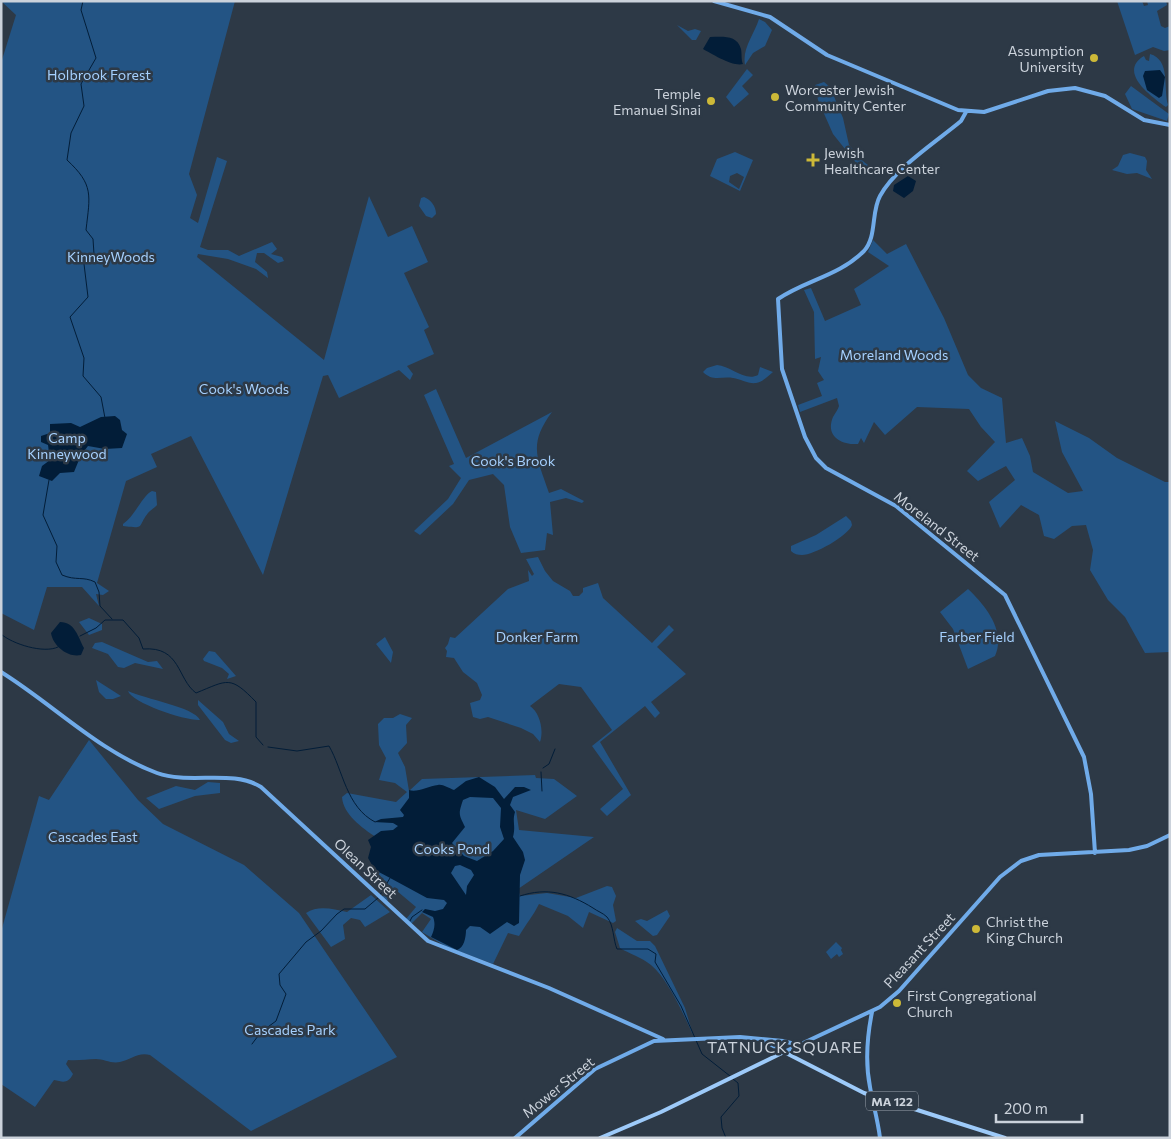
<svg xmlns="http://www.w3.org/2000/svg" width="1171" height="1139" font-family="Commissioner,sans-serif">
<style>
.green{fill:#235484;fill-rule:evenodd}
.water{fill:#021d38;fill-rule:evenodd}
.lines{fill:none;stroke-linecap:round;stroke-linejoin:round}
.stream{stroke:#021d38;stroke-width:1}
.secondary{stroke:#70abe9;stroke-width:4}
.primary{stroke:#9dcaf9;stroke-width:4}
.poi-dot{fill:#cdb938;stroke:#2d3946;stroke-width:2}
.labels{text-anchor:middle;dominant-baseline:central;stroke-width:5;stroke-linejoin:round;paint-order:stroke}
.shield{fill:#2d3946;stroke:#9ca4ae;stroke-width:1}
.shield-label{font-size:12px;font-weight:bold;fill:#cbd2db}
.poi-label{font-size:14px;fill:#cbd2db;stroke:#2d3946;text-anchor:start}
.park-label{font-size:14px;fill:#a5d0fe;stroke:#2d3946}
.street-label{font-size:14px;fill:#cbd2db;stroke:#2d3946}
.quarter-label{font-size:16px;letter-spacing:1px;fill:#cbd2db;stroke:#2d3946}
</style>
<rect width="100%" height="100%" fill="#2d3946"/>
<!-- green -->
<path class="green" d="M 1,1 L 235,1 L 189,174 L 197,195 L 190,218 L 198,223 L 217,157 L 227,161 L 200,247 L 208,250 L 228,250 L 239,256 L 272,242 L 277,249 L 271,254 L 282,257 L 284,261 L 278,263 L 264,253 L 257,253 L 255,262 L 267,272 L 268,278 L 256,269 L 228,259 L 198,254 L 197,257 L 324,360 L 369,196 L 388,237 L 412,226 L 428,262 L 404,273 L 429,327 L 424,330 L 434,354 L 407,366 L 413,374 L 410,380 L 399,370 L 339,398 L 328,375 L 323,376 L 263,575 L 191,436 L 151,454 L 157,467 L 126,481 L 97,583 L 109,591 L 103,595 L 96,594 L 99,606 L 82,587 L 47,587 L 34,630 L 1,613 L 1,63 L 16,15 Z
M 1117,1 L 1142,1 L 1144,6 L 1148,5 L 1147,1 L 1166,1 L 1167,5 L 1157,11 L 1161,26 L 1165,28 L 1170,26 L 1170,50 L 1164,51 L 1153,47 L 1135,55 Z
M 759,19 L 765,22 L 772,30 L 765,46 L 753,53 L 745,65 C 742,48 754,35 759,19 Z
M 677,25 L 688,31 L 695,29 L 701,31 L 696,40 L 692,40 Z
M 1150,54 C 1171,60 1163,88 1168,105 L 1166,107 C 1152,97 1117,72 1144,56 L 1146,60 L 1149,61 Z
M 747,69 L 753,75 L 742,86 L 749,94 L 734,107 L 726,97 Z
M 824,82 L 830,87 L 843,118 L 849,145 L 864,162 L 872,168 L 873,171 L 867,173 L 861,169 L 833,134 L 818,100 L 815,85 Z
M 1131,86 L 1169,114 L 1167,121 L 1132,109 L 1125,94 Z
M 735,152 L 753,160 L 740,191 L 710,176 L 717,159 ZM 737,173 L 744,177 L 739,189 L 729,182 L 730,176 Z
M 1130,153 L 1145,157 L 1147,161 L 1146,170 L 1152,179 L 1137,173 L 1127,174 L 1112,170 L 1118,166 L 1123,155 Z
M 424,197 C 431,200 436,206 436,214 L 432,218 L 426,216 L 419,206 L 421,198 Z
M 873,240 L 887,254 L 906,244 L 944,318 L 968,375 L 981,388 L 1002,398 L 1006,443 L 1022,438 L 1030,456 L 1033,472 L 1068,493 L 1083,491 L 1062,452 L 1055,421 L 1089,438 L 1117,458 L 1165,482 L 1170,482 L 1170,652 L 1145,653 L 1125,617 L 1108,600 L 1090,570 L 1093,550 L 1086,525 L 1072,526 L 1054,539 L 1044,536 L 1039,515 L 1021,505 L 1000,528 L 989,502 L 1015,480 L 1006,466 L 978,481 L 967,471 L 995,442 L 981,427 L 969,409 L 917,407 L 885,435 L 874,422 L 864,443 L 861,438 L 858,444 C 841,445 825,436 833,417 C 835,413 838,410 839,406 L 837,398 L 800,412 L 798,405 L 822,396 L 817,383 L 824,380 L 818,371 L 821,357 L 815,359 L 814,312 L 804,290 L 811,288 L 825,321 L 861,305 L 854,289 L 889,266 L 868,252 Z
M 717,365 C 731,366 745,382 758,375 L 760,367 L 773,372 C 768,376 763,382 756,383 C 748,384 741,379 733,378 C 721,376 713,382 703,372 L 707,368 Z
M 436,389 L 466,458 L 552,412 C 528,444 537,458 549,493 L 561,489 L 584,501 L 582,503 L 566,498 L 550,502 L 553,535 L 547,533 L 545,550 L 521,553 L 510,527 L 504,485 L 493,474 L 469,480 L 453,504 L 420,535 L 414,531 L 448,499 L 461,478 L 449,466 L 454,464 L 424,395 Z
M 152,491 L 156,492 L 157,505 C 155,508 150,510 148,513 C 137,527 146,529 123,526 L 123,524 C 135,516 142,496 152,491 Z
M 846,516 L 851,521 L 852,525 C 848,536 814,555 802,555 C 798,555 794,554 791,551 L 791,546 L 816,535 Z
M 538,557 L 545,571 L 553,581 L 570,591 L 573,596 L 579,596 L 583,592 L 583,588 L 598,583 L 603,598 L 652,643 L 669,625 L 674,630 L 657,647 L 686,674 L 651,702 L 660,713 L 655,718 L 645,706 L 600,742 L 631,795 L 607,816 L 600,809 L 623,789 L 592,746 L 612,730 L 581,687 L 559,684 L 530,706 C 540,713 544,730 540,742 L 533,734 L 521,728 L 488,717 L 480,719 L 473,717 L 470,703 L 480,700 L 482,695 L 477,683 L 463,672 L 454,658 L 446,657 L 447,651 L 445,648 L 448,644 L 450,637 L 455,638 L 508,589 L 529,581 L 528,570 L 532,576 L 534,574 L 526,559 Z
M 968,589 C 986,606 1006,631 995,656 L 968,669 L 953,629 L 940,612 Z
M 89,618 L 102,624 L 102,630 L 89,635 L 79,622 Z
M 385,637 L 393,652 L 391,663 L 376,644 Z
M 102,642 L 148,662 L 157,661 L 163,669 L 135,663 L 124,668 L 118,667 L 108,654 L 92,648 L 95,643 Z
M 209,651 L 215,652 L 236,676 L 227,679 L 229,674 L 222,668 L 204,661 L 203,659 Z
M 96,680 L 121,696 L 113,699 L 106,699 L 99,692 Z
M 128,691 C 145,699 194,707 200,720 C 186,721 132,703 128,691 Z
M 198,700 L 223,722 L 229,734 L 239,741 L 231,743 L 225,740 L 198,705 Z
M 400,714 L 412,718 L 406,725 L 407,743 L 398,753 L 405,767 L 409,791 L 422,779 L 535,775 L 536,778 L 554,779 L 577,796 L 545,819 L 516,810 L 519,830 L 594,837 L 518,889 L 520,896 L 547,893 L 576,898 L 607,886 L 612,887 L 616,896 L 613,905 L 616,921 L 613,923 L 589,912 L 583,928 L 568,916 L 539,904 C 533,916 526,924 519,936 L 508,933 L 493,964 L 445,946 L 422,932 L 431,919 L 422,913 L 411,924 L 406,919 L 416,907 L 397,891 L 387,901 L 382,897 L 392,888 L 376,872 L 380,856 L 376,837 C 362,828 343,814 342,797 L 347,793 L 396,802 L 407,792 L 395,783 L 379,780 L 386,758 L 379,745 L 378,724 L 384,718 L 393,718 Z
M 89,740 L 138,800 L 163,824 L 244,865 L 299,913 L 397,1057 L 251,1131 L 150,1055 C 137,1052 131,1060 120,1062 C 111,1064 104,1059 96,1059 C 86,1059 78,1061 68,1060 L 66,1064 L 73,1074 C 68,1084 63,1082 54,1080 L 35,1107 L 1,1084 L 1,932 L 39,796 L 49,800 Z
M 208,782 L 220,783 L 220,793 L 195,796 L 159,809 L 146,798 L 176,786 L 195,790 Z
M 371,895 L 390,912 L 365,927 L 360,920 L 351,918 L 343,925 L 345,939 L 331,947 L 306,913 C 318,905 333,909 347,912 Z
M 667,910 L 670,916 L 657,935 L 653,936 L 635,921 L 641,919 L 647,921 Z
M 617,928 L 637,941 L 650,941 L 655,946 L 685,1008 L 693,1035 C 684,1015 668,979 651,965 C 641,957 630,954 620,948 L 615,932 Z
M 836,942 L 842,948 L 841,950 L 843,954 L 839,957 L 837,954 L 831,959 L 826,952 Z"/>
<!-- water -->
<path class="water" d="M 710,37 C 721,37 737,34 741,49 C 742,54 741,60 743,64 C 733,67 712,54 703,49 Z
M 1160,70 L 1165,77 L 1162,96 L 1159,98 L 1147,90 L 1143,76 L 1145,71 Z
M 908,176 L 916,181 L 913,191 L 904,198 L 893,191 L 894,185 Z
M 115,416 L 120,420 L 122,430 L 127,434 L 122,448 L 105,449 L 88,446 L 81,455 L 74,472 L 60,473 L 52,481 L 39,476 L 42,466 L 50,460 L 48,445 L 41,442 L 41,436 L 50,433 L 50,424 L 71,423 L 80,427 L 101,417 Z
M 60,622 C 75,622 78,637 84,648 L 81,655 C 68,658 53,646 51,633 Z
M 479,777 L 495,787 L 504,799 L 515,787 L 524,787 L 531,790 L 513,797 L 510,805 L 515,812 C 512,822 516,825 513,837 L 523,852 L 525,860 L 520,875 L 519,923 L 514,926 L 507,922 L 490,934 L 480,927 L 470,926 L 466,930 C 466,937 464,948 457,950 L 431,937 C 434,931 436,924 433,917 L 422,912 L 425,909 L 435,911 L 443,909 L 447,903 L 444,900 L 427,898 L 392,879 L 375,870 L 368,858 L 371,847 L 368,840 L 381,831 L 393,830 L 398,826 L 393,823 L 374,822 L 381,819 L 403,817 L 404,815 L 400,810 L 409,798 L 409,790 C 417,793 428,786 438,785 C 443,784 448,788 454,790 L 466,781 ZM 470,797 L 493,798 L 501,808 L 500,827 L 504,839 L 493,851 L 477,861 L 464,856 L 452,843 L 465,827 C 459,814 458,815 463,800 ZM 460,865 L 471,870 L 474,875 L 467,886 L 466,895 L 451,873 L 455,866 Z"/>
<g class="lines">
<!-- stream -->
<path class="stream" d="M 83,1 L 81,10 L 96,58 L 81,84 L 84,106 L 71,133 L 67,160 C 94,185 90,195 86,230 L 93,239 L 94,254 L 84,264 L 88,297 L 70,317 L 84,358 L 83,376 L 101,397 L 105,418
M 49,480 L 43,515 L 57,546 L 56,562 L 62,575 C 76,581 83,576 95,582 L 99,592 L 100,606 L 112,619
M 1,634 C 12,644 44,654 58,647
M 80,636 L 96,628 L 105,620 L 123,620 L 139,638 L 143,649 C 181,646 177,679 196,693 C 228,680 230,675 256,702 L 256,737 L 263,745
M 268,747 L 297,751 L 329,746 C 343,770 346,807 375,822
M 543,768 L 549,764 L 555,749
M 541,772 L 542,791
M 380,895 L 390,878
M 520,896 C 547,887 569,893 593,908 C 597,911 603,913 607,917 C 614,925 613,940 617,949 L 648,949 L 656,954 L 655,962 L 681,1006 L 702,1054 L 730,1076
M 410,921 L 412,917 L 422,910
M 252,1044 L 261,1032 L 276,1021 L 286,994 L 280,985 L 279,974 L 306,942 L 321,931 L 337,914 L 344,909 L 365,909 L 378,898
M 726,1138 L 722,1128 L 721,1117 L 739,1096 L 738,1083 L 733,1079"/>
<!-- secondary -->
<path class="secondary" d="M 714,1 L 770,17 L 827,55 L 958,110 L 984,112 L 1048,91 L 1075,88 L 1105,96 L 1144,120 L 1170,125
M 966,112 L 961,121 C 936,142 895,168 880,196 C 871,212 877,237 864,251 C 839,276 806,280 778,299 L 782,369 L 805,437 L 816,458 L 826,468 L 896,506 L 1005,595 L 1084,757 L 1091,794 L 1095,853
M 1,672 C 54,705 98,751 157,773 C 190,785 232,769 261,787 L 428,941 L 549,988 L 663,1039
M 872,1012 C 867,1037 865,1062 870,1087 C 873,1104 878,1121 880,1138
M 763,1040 L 784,1052 L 880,1007 L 899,991 L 1000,877 L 1021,861 L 1039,855 L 1129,850 L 1147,846 L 1170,835
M 515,1138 L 595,1069 L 654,1041 L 740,1037 L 783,1041 L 799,1045"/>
<!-- primary -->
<path class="primary" d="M 600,1138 L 661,1112 L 784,1052 L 864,1093 L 1005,1138"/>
</g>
<!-- markers -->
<g class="poi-dot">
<circle cx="1094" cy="58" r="5"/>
<circle cx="775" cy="97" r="5"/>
<circle cx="711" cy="101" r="5"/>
<path d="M810.5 152.5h5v5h5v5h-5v5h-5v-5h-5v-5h5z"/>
<circle cx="976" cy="929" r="5"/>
<circle cx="897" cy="1003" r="5"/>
</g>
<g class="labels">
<!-- shield labels -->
<rect class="shield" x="866" y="1091.5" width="52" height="19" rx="4"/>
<g class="shield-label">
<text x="892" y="1101">MA 122</text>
</g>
<!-- poi labels -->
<g class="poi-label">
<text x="1084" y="50" text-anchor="end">Assumption<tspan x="1084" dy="16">University</tspan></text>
<text x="785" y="89">Worcester Jewish<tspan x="785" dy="16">Community Center</tspan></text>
<text x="701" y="93" text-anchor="end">Temple<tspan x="701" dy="16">Emanuel Sinai</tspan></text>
<text x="824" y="152">Jewish<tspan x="824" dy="16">Healthcare Center</tspan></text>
<text x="986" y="921">Christ the<tspan x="986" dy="16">King Church</tspan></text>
<text x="907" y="995">First Congregational<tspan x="907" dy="16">Church</tspan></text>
</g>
<!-- park labels -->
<g class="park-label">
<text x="99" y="74">Holbrook Forest</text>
<text x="111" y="256">KinneyWoods</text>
<text x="894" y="354">Moreland Woods</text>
<text x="244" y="388">Cook's Woods</text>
<text x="67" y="437">Camp<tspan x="67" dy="16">Kinneywood</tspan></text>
<text x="513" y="460">Cook's Brook</text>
<text x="537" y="636">Donker Farm</text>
<text x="977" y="636">Farber Field</text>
<text x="93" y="836">Cascades East</text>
<text x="452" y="848">Cooks Pond</text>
<text x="290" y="1029">Cascades Park</text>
</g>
<!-- street labels -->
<g class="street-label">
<text transform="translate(937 526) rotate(38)">Moreland Street</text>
<text transform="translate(366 868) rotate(43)">Olean Street</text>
<text transform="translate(919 950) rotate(-47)">Pleasant Street</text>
<text transform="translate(558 1087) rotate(-39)">Mower Street</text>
</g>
<!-- quarter labels -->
<g class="quarter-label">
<text x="785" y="1046">TATNUCK SQUARE</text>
</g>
</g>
<!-- border -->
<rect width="1171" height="1139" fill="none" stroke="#cbd2db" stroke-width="5"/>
<!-- scale -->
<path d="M996 1114v8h86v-8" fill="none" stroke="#cbd2db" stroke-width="2.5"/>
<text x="1004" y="1114" font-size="15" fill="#cbd2db" stroke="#2d3946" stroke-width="4" paint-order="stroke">200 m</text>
</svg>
